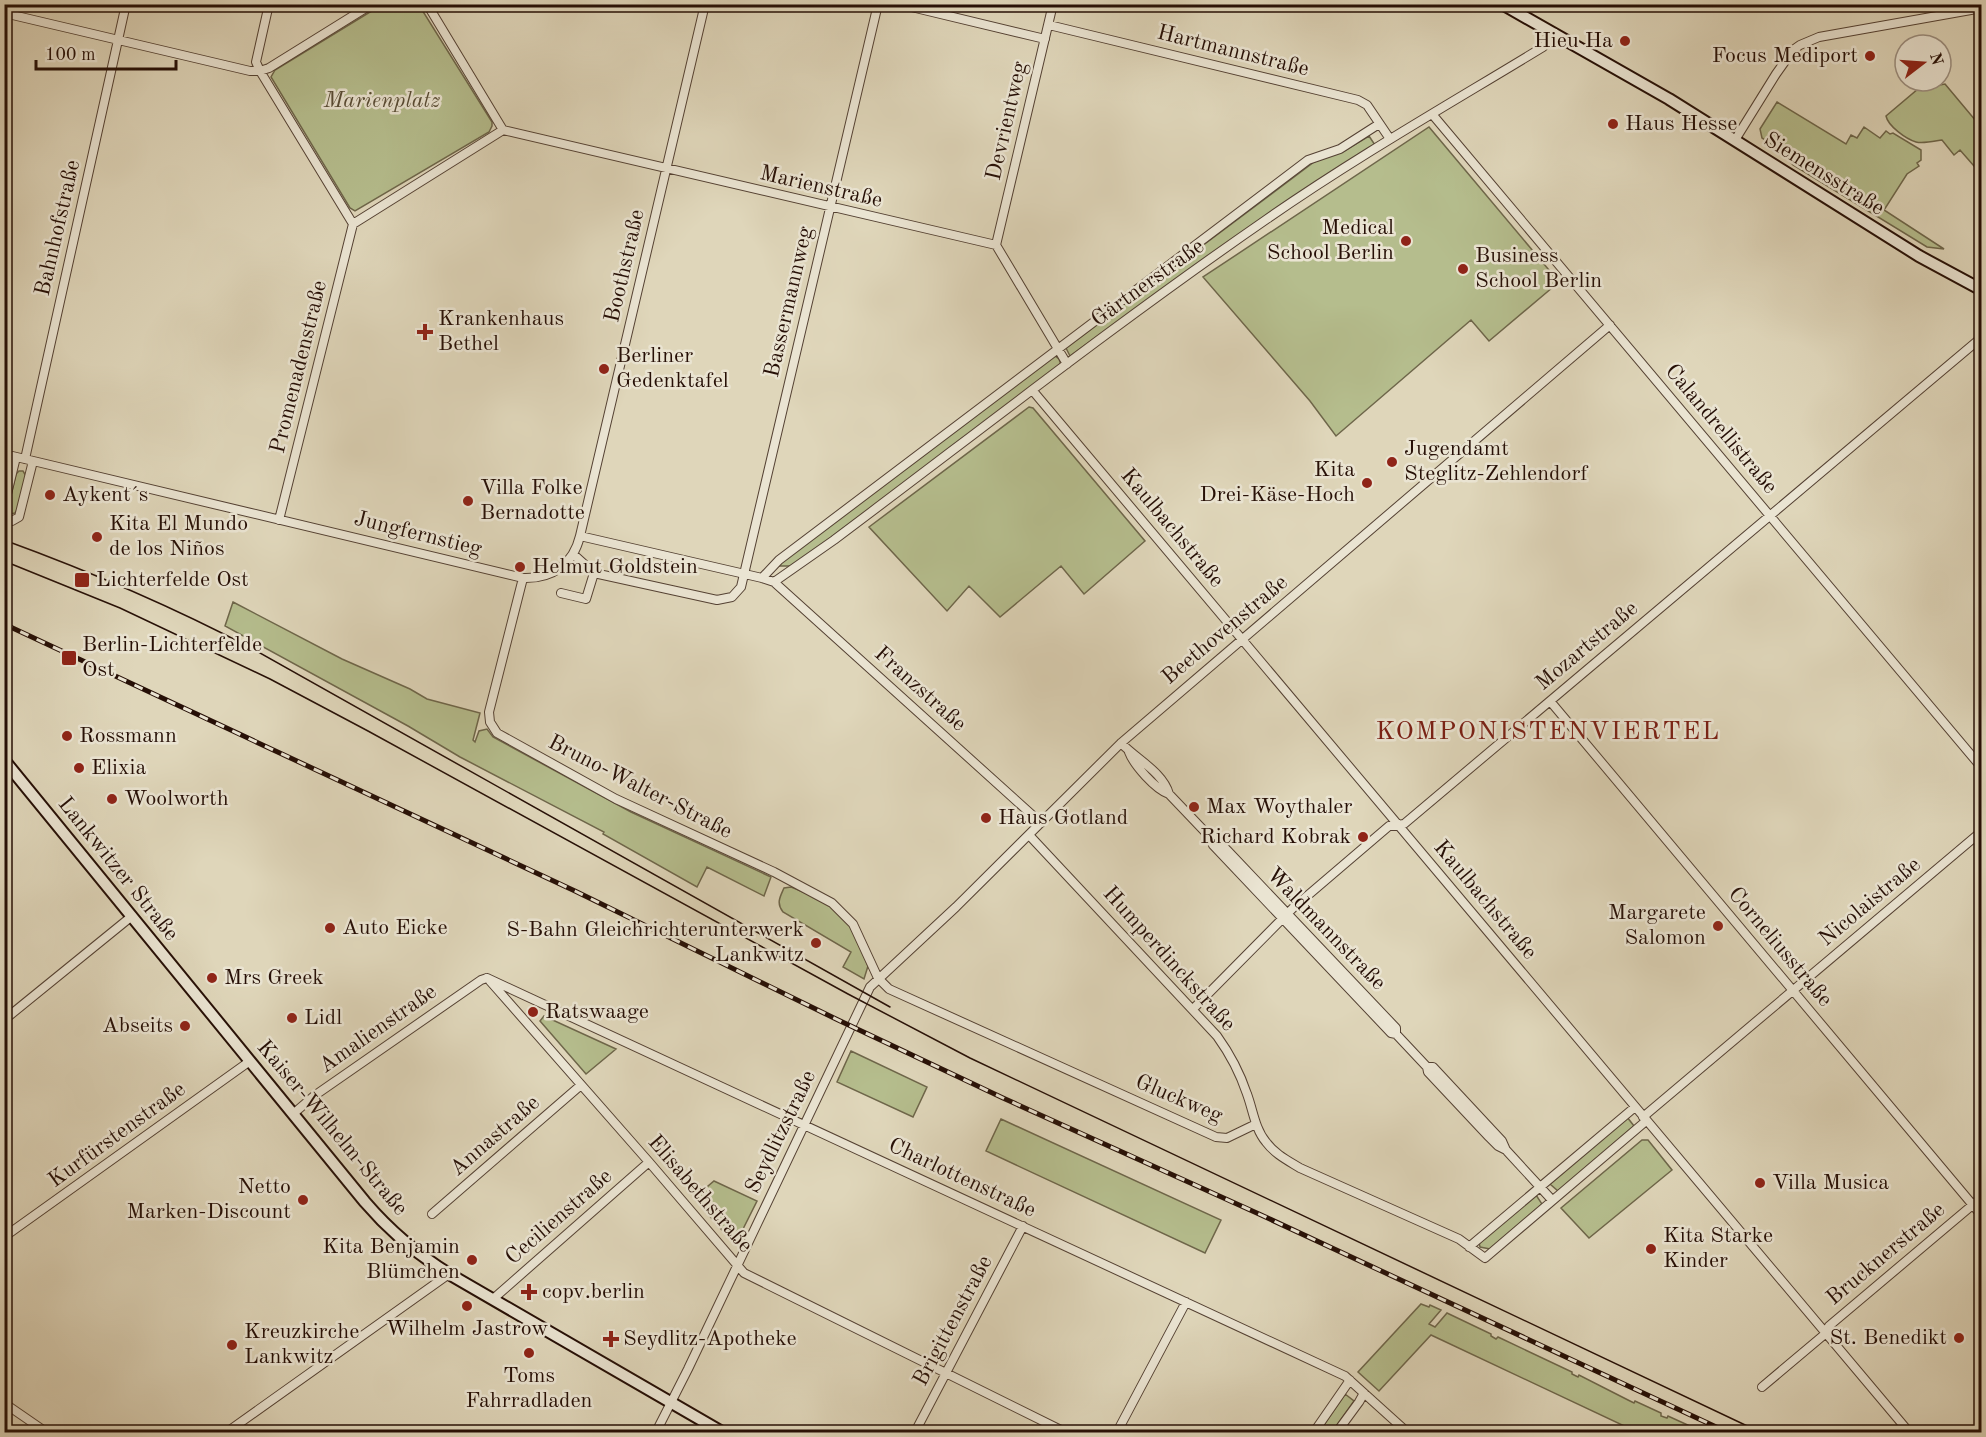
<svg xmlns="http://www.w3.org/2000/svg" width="1986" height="1437" font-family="'Old Standard TT',serif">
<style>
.green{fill:#b5bd8d;stroke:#6e664a;stroke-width:1.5}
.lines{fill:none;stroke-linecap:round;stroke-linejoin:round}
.street-casing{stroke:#544133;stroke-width:10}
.secondary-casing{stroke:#260f06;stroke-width:14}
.street{stroke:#eae4d2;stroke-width:8}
.secondary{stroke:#eae4d2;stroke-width:10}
.tram{stroke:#260f06;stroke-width:1.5}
.rail-casing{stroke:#260f06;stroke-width:5}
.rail{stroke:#eae4d2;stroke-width:3;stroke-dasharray:9;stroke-linecap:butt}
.poi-dot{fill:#8f2418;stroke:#eae4d2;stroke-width:2}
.labels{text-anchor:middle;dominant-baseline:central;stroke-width:5;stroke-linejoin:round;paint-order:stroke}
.poi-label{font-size:22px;fill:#260f06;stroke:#eae4d2;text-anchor:start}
.street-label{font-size:22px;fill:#260f06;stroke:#eae4d2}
.park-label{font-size:22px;font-style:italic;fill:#584c35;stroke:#eae4d2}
.quarter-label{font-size:26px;letter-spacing:1.5px;fill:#7a1f14;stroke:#eae4d2}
</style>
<rect width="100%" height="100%" fill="#dfd6ba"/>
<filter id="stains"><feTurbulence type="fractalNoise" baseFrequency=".00333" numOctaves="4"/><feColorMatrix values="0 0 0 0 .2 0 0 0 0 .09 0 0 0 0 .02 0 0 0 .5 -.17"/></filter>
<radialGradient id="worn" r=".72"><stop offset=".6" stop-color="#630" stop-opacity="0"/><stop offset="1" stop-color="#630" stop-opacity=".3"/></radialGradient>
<!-- green -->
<path class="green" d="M 383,4 L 419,5 L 492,122 L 492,126 L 489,132 L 355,211 L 350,208 L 271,77 L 275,70 Z
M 1945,84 L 1981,127 L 1981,174 L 1960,150 L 1954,155 L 1942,140 C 1935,141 1923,144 1916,142 C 1906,139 1888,126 1886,116 L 1918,89 Z
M 1777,102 L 1846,144 L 1851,135 L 1857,138 L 1864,127 L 1880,138 L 1886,131 L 1890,134 L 1893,133 L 1921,150 L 1921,160 L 1917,163 L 1919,166 L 1907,174 L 1884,210 L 1944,249 L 1927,247 L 1793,165 L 1779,149 L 1762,138 L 1760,129 Z
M 1429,127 L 1559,282 L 1489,341 L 1471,320 L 1336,436 L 1310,401 L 1203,277 Z
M 1369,136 L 1375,145 L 1269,213 L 1070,356 L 1066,348 L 1314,162 L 1344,151 Z
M 1055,356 L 1059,359 L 1061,365 L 793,566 L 779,566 L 779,564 Z
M 1029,407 L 1033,408 L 1145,541 L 1084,594 L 1061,566 L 1000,617 L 969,586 L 947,611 L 869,527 Z
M 19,471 L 23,471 L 26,476 L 17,510 L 15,513 L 10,514 L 8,508 L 16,474 Z
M 233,602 L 342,659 L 410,689 L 427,699 L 480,713 L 473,740 L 475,742 L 479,731 L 487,729 L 493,737 L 631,812 L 771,877 L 764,896 L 707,867 L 697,887 L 603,834 L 604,832 L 460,757 L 408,726 L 225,626 Z
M 791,887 C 813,896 837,905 851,926 C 859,938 863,954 868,966 L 864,979 L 843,967 L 851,952 L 783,912 C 776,903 780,897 784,888 Z
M 544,1016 L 616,1049 L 586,1074 L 540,1021 Z
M 851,1051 L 927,1087 L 913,1117 L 837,1082 Z
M 1627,1117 L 1634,1126 L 1558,1191 L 1550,1184 Z
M 1001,1119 L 1221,1220 L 1205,1253 L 986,1151 Z
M 1642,1140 L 1648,1140 L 1672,1170 L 1589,1238 L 1561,1208 Z
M 714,1181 L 757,1201 L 735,1245 L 694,1198 Z
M 1536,1195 L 1542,1204 L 1490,1249 L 1480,1247 L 1479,1242 Z
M 1421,1304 L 1429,1307 L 1430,1305 L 1441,1310 L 1429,1324 L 1435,1327 L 1447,1313 L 1491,1334 L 1491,1336 L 1496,1339 L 1498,1337 L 1572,1372 L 1572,1374 L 1578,1377 L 1579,1375 L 1628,1400 L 1634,1403 L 1635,1401 L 1661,1413 L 1661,1416 L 1667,1418 L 1668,1416 L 1703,1432 L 1637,1432 L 1431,1335 L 1379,1391 L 1358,1372 Z
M 1345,1394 L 1354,1401 L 1332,1432 L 1319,1432 Z"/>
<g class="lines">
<!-- street casing -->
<g class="street-casing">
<path id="street" d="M 427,4 L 503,130
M 899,4 L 1045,39
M 4,13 L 250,71 L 260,71 L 256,62 L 269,4
M 1049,25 L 1358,100 L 1367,105 L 1390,139
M 1432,114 L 1982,768
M 503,130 L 996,245
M 1735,140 L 1776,74 L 1793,50 L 1800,45 L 1819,37 L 1982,8
M 353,224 L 260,71 L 269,68 L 372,4
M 353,224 L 503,130
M 996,245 L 1053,4
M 996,245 L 1067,364
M 1033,391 L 1909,1432
M 4,454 L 523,578 C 552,579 573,565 580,536 L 705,4
M 25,459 L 126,4
M 4,506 L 16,457
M 4,516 L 12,521 L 19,517 L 33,461
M 279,520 L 353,224
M 580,536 L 762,578 L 774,582 L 1041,823
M 573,554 L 594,573
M 523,578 L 489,712 L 490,722 L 497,733 L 616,799 L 774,872 L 832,903 L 853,924 L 878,978 L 889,989 L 1216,1137 L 1227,1138 L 1256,1124
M 762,578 L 779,560 L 1308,160 L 1340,149 L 1379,124
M 774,582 L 834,540 C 978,432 1119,321 1267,219 C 1356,157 1451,103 1543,47 L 1555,33
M 561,593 L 586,599 L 594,573 L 717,600 L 732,597 L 741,587 L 878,4
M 1550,701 L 1982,1216
M 1121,743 C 1136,759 1163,772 1169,794
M 1129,752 C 1134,765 1155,789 1169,794 L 1210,837 L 1213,845 L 1391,1033 L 1396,1034 L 1427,1067 L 1428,1072 L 1489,1137 L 1498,1146 L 1506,1150 L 1552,1200
M 1029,835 L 1217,1036 C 1230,1054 1240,1073 1247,1094 C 1253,1110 1255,1129 1266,1142 C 1275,1154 1287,1160 1300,1168 L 1459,1239 L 1485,1258 L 1646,1121
M 1210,837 L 1217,840 L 1227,850 L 1396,1028 L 1396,1034
M 487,978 L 1345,1376 L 1407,1432
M 490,981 L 649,1162 L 744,1273 L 1065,1432
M 1193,1009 L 1293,908 L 1389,826 L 1404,824 L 1982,337
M 4,1020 L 132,916
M 1427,1067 L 1433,1067 L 1502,1141 L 1506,1150
M 293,1114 L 314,1096 L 481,980 L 487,978
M 1643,1117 L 1982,831
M 432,1214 L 581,1085
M 4,1237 L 250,1061
M 1469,1247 L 1635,1107
M 493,1299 L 649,1162
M 1762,1387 L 1825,1334 L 1829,1326 L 1982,1197
M 4,1403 L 46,1432
M 227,1432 L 449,1274
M 656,1432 L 688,1369 L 870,987 L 956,907 L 1121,743 L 1610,325
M 915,1432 L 1023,1226
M 1117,1432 L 1186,1302
M 1314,1432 L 1350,1380
M 1337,1432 L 1359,1402 L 1364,1393"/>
</g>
<!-- secondary casing -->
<g class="secondary-casing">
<path id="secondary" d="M 1502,4 L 1669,99 L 1919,256 L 1982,290
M 4,760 L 365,1202 C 389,1230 417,1254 449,1274 L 722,1432"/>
</g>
<!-- street -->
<use href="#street" class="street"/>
<!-- secondary -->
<use href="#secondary" class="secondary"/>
<!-- tram -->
<path class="tram" d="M 4,540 C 89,571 171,606 251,648 L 890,1007
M 4,561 L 120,608 L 270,679 L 368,731 L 848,994 L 970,1058 L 1760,1432"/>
<!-- rail casing -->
<g class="rail-casing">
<path id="rail" d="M 4,624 L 575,891 L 836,1019 L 1003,1098 L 1259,1214 L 1727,1432"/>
</g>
<!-- rail -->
<use href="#rail" class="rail"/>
</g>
<!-- markers -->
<g class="poi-dot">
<circle cx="1625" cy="41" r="6"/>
<circle cx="1870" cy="56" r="6"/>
<circle cx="1613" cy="124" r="6"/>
<circle cx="1406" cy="241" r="6"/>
<circle cx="1463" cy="269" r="6"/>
<path d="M422 323h6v6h6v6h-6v6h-6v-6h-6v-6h6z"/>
<circle cx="604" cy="369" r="6"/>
<circle cx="1392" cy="462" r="6"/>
<circle cx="1367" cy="483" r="6"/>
<circle cx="50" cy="495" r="6"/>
<circle cx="468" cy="501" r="6"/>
<circle cx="97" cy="537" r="6"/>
<circle cx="520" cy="567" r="6"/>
<rect x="74" y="572" width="16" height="16" rx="3"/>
<rect x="61" y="650" width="16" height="16" rx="3"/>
<circle cx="67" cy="736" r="6"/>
<circle cx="79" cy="768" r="6"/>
<circle cx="112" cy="799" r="6"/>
<circle cx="1194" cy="807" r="6"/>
<circle cx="986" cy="818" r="6"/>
<circle cx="1363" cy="837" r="6"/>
<circle cx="1718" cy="926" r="6"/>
<circle cx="330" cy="928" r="6"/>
<circle cx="816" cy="943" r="6"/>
<circle cx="212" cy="978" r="6"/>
<circle cx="533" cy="1012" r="6"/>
<circle cx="292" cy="1018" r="6"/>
<circle cx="185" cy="1026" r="6"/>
<circle cx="1760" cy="1183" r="6"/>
<circle cx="303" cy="1200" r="6"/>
<circle cx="1651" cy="1249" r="6"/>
<circle cx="472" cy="1260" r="6"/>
<path d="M526 1283h6v6h6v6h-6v6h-6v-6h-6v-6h6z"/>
<circle cx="467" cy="1306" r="6"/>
<circle cx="1959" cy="1338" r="6"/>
<path d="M608 1330h6v6h6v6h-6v6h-6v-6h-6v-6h6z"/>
<circle cx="232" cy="1345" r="6"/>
<circle cx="529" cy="1353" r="6"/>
</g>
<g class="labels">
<!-- poi labels -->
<g class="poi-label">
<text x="1613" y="41" text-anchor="end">Hieu Ha</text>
<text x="1858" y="56" text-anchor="end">Focus Mediport</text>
<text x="1625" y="124">Haus Hesse</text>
<text x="1394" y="228" text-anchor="end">Medical<tspan x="1394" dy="25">School Berlin</tspan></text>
<text x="1475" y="256">Business<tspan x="1475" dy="25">School Berlin</tspan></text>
<text x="438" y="319">Krankenhaus<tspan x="438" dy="25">Bethel</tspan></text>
<text x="616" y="356">Berliner<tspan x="616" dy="25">Gedenktafel</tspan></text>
<text x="1404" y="449">Jugendamt<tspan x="1404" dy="25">Steglitz-Zehlendorf</tspan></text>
<text x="1355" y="470" text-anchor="end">Kita<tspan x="1355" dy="25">Drei-Käse-Hoch</tspan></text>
<text x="480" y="488">Villa Folke<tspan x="480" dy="25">Bernadotte</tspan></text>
<text x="62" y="495">Aykent´s</text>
<text x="109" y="524">Kita El Mundo<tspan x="109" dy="25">de los Niños</tspan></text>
<text x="532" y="567">Helmut Goldstein</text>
<text x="96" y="580">Lichterfelde Ost</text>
<text x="82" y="645">Berlin-Lichterfelde<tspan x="82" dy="25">Ost</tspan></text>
<text x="79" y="736">Rossmann</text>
<text x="91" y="768">Elixia</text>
<text x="124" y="799">Woolworth</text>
<text x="1206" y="807">Max Woythaler</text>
<text x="998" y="818">Haus Gotland</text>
<text x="1351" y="837" text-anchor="end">Richard Kobrak</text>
<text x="1706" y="913" text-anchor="end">Margarete<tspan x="1706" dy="25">Salomon</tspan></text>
<text x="342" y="928">Auto Eicke</text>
<text x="804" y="930" text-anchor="end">S-Bahn Gleichrichterunterwerk<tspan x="804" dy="25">Lankwitz</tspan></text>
<text x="224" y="978">Mrs Greek</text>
<text x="545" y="1012">Ratswaage</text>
<text x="304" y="1018">Lidl</text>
<text x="173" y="1026" text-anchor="end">Abseits</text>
<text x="1772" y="1183">Villa Musica</text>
<text x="291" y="1187" text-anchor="end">Netto<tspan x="291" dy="25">Marken-Discount</tspan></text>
<text x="1663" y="1236">Kita Starke<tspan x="1663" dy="25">Kinder</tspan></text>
<text x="460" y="1247" text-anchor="end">Kita Benjamin<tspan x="460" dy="25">Blümchen</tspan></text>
<text x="542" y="1292">copv.berlin</text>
<text x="467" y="1329" text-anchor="middle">Wilhelm Jastrow</text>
<text x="244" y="1332">Kreuzkirche<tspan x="244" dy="25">Lankwitz</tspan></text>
<text x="1947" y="1338" text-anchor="end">St. Benedikt</text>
<text x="623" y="1339">Seydlitz-Apotheke</text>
<text x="529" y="1376" text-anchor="middle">Toms<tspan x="529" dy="25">Fahrradladen</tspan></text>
</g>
<!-- street labels -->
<g class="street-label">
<text transform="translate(1233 51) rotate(14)">Hartmannstraße</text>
<text transform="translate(1007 121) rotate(-77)">Devrientweg</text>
<text transform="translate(1824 174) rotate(32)">Siemensstraße</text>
<text transform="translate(821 187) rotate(13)">Marienstraße</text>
<text transform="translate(58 228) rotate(-77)">Bahnhofstraße</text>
<text transform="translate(625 266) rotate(-77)">Boothstraße</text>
<text transform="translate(1148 283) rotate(-36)">Gärtnerstraße</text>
<text transform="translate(789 302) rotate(-77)">Bassermannweg</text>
<text transform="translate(299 367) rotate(-76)">Promenadenstraße</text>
<text transform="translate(1721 429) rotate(50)">Calandrellistraße</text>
<text transform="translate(1172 528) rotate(50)">Kaulbachstraße</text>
<text transform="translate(418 534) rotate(14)">Jungfernstieg</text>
<text transform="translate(1225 630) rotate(-40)">Beethovenstraße</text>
<text transform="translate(1587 646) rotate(-40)">Mozartstraße</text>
<text transform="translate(920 689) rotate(42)">Franzstraße</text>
<text transform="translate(640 787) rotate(27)">Bruno-Walter-Straße</text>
<text transform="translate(118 869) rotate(51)">Lankwitzer Straße</text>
<text transform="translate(1485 900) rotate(50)">Kaulbachstraße</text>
<text transform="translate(1870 902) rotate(-40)">Nicolaistraße</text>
<text transform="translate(1326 929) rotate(46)">Waldmannstraße</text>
<text transform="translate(1780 947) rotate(50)">Corneliusstraße</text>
<text transform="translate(1169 959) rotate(48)">Humperdinckstraße</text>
<text transform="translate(378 1029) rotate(-35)">Amalienstraße</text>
<text transform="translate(1179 1099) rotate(23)">Gluckweg</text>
<text transform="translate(332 1128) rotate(50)">Kaiser-Wilhelm-Straße</text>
<text transform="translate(781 1132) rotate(-64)">Seydlitzstraße</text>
<text transform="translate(117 1135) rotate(-36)">Kurfürstenstraße</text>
<text transform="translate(495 1136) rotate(-41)">Annastraße</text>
<text transform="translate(962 1178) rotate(25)">Charlottenstraße</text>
<text transform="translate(700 1194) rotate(49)">Elisabethstraße</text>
<text transform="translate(559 1217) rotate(-41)">Cecilienstraße</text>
<text transform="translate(1886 1254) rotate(-40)">Brucknerstraße</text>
<text transform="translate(953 1321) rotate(-62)">Brigittenstraße</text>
</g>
<!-- park labels -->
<g class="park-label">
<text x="382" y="101">Marienplatz</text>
</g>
<!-- quarter labels -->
<g class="quarter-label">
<text x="1548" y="732">KOMPONISTENVIERTEL</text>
</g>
</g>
<!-- margin -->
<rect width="1986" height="1437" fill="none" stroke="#dfd6ba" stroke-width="24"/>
<rect x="6" y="6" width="1974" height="1425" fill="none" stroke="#260f06" stroke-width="3"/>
<rect x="12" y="12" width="1962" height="1413" fill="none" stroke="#260f06" stroke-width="1.5"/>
<!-- north arrow -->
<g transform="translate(1923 63) rotate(73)"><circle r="28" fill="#eae4d2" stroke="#9c8f80" stroke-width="1.5"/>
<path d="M0-4.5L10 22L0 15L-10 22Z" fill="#8f2418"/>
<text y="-9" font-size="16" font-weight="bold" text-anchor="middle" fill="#260f06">N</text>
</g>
<!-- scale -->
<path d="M36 60v9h140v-9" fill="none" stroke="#260f06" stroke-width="3"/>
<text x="45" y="60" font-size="18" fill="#260f06" stroke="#eae4d2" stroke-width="4.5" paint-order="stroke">100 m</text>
<rect width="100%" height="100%" filter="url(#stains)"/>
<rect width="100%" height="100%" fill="url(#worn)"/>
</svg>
